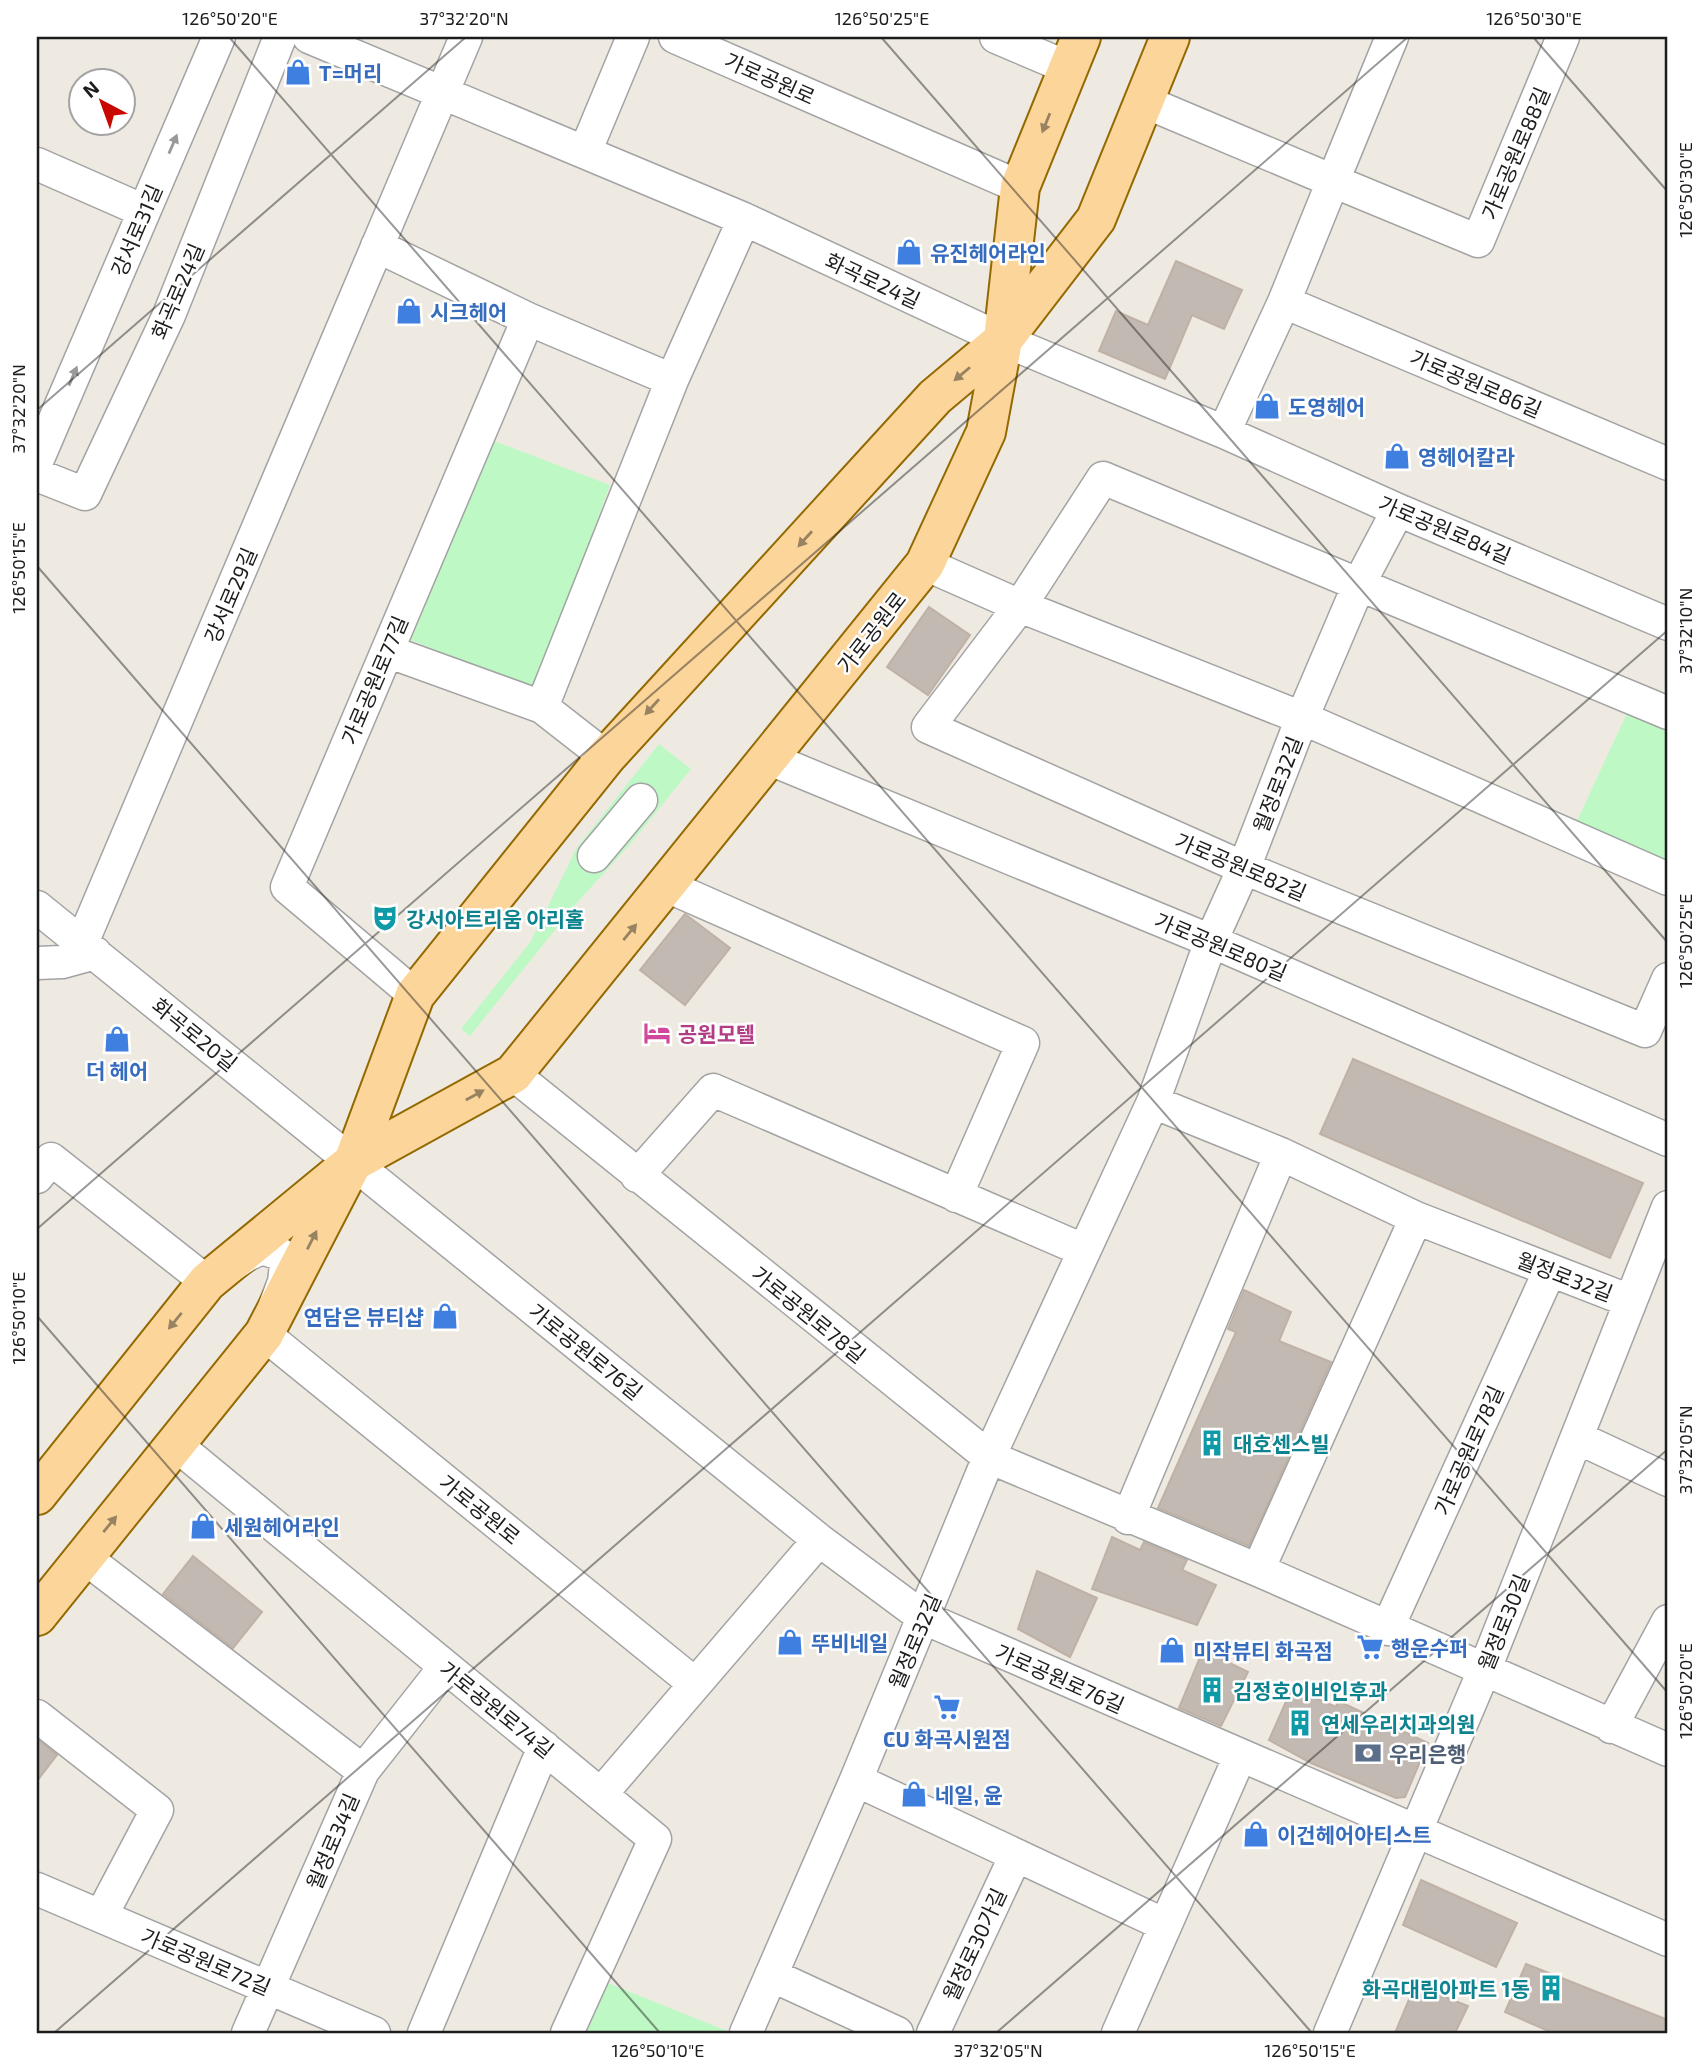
<svg xmlns="http://www.w3.org/2000/svg" width="1705" height="2070" font-family="'Exo 2','Noto Sans KR',sans-serif">
<style>
.park{fill:#bef9c5}
.building{fill:#c2bab2;stroke:#bfb1a5;stroke-width:2}
.lines{fill:none;stroke-linecap:round;stroke-linejoin:round}
.minor-casing{stroke:#a3a3a3;stroke-width:35}
.major-casing{stroke:#946901;stroke-width:42}
.minor{stroke:#fff;stroke-width:32}
.major{stroke:#fbd59a;stroke-width:38}
.oneway{fill:#978261}
.oneway2{fill:#999}
.ticks{fill:none;stroke:#1c1c1c;stroke-width:2;stroke-opacity:0.45}
.labels{text-anchor:middle;dominant-baseline:central;stroke-width:5;stroke-linejoin:round;paint-order:stroke}
.shop-label{font-size:21px;font-weight:bold;fill:#366cbe;stroke:#fff;text-anchor:start}
.street-label{font-size:21px;fill:#1c1c1c;stroke:#fff}
.culture-label{font-size:21px;font-weight:bold;fill:#0d838f;stroke:#fff;text-anchor:start}
.hotel-label{font-size:21px;font-weight:bold;fill:#b23c85;stroke:#fff;text-anchor:start}
.service-label{font-size:21px;font-weight:bold;fill:#4e5e75;stroke:#fff;text-anchor:start}
.neatline{fill:none;stroke:#1c1c1c;stroke-width:2.5}
.ticks-label{font-size:18px;text-anchor:middle;fill:#1c1c1c}
</style>
<rect width="100%" height="100%" fill="#eeeae2"/>
<!-- park -->
<path class="park" d="M 494,441 L 610,485 L 535,692 L 409,639 Z
M 1628,711 L 1668,729 L 1668,862 L 1576,823 Z
M 659,744 L 691,769 L 632,842 L 575,905 L 470,1036 L 461,1029 L 531,941 L 576,849 Z
M 600,1980 L 730,2032 L 578,2033 Z"/>
<!-- building -->
<path class="building" d="M 1176,261 L 1242,290 L 1224,329 L 1192,315 L 1165,379 L 1099,351 L 1116,311 L 1148,325 Z
M 929,607 L 970,635 L 928,695 L 887,667 Z
M 685,914 L 730,948 L 685,1005 L 640,970 Z
M 1353,1059 L 1643,1183 L 1610,1258 L 1320,1134 Z
M 1244,1290 L 1291,1312 L 1279,1341 L 1331,1362 L 1249,1546 L 1158,1508 L 1236,1332 L 1228,1329 Z
M 1112,1537 L 1140,1550 L 1144,1542 L 1187,1560 L 1182,1570 L 1216,1585 L 1197,1625 L 1092,1589 Z
M 193,1556 L 262,1612 L 233,1648 L 163,1594 Z
M 1037,1571 L 1097,1598 L 1070,1657 L 1018,1629 Z
M 1203,1650 L 1248,1672 L 1221,1726 L 1179,1708 Z
M 1292,1688 L 1336,1707 L 1338,1701 L 1428,1743 L 1405,1797 L 1396,1798 L 1311,1763 L 1269,1740 Z
M 37,1739 L 57,1755 L 37,1781 Z
M 1421,1880 L 1517,1923 L 1496,1967 L 1403,1925 Z
M 1526,1964 L 1668,2020 L 1668,2033 L 1553,2033 L 1505,2012 Z
M 1415,1985 L 1468,2006 L 1455,2033 L 1395,2033 Z"/>
<g class="lines">
<!-- minor casing -->
<g class="minor-casing">
<path id="minor" d="M 309,37 L 744,219 L 1003,340 L 1224,432 L 1398,510 L 1668,624
M 675,37 L 1020,187
M 996,37 L 1069,68
M 1143,101 L 1333,181 L 1392,37
M 585,152 L 633,37
M 37,164 L 144,211
M 377,246 L 528,319 L 672,380
M 1284,302 L 1668,464
M 1224,432 L 1284,302 L 1333,181 L 1478,241 L 1563,37
M 37,461 L 219,37
M 37,475 L 85,494 L 169,315 L 280,37
M 925,564 L 1020,606 L 1302,718 L 1668,879
M 387,651 L 542,707 L 606,757
M 542,707 L 672,380 L 744,219
M 1668,713 L 1103,478 L 1020,606 L 928,727 L 1244,868 L 1645,1031 L 1668,979
M 770,759 L 1211,941 L 1668,1140
M 594,856 L 641,800
M 667,886 L 1023,1043 L 956,1196
M 37,907 L 819,1540 L 924,1618 L 1668,1940
M 82,943 L 466,37
M 37,963 L 62,962 L 95,953
M 415,995 L 287,887 L 528,319
M 513,1074 L 989,1457 L 1258,1570 L 1668,1750
M 1153,1102 L 1281,1154 L 1416,1218 L 1630,1301
M 637,1176 L 713,1090 L 1083,1250
M 37,1177 L 51,1159 L 207,1282 L 247,1255 L 262,1248 L 280,1254 L 286,1265 L 284,1282 L 264,1334 L 695,1684
M 1578,1438 L 1668,1480
M 175,1444 L 655,1839 L 567,2033
M 1128,1518 L 1281,1154
M 84,1557 L 363,1771
M 1258,1570 L 1416,1218
M 1387,1629 L 1550,1270
M 37,1716 L 157,1810 L 101,1916
M 1611,1727 L 1668,1621
M 856,1780 L 1165,1925
M 601,1794 L 819,1540
M 37,1889 L 374,2033
M 771,1975 L 897,2033
M 248,2033 L 363,1771 L 445,1667
M 424,2033 L 544,1747
M 746,2033 L 856,1780 L 989,1457 L 1153,1102 L 1211,941 L 1244,868 L 1302,718 L 1360,582 L 1398,510
M 933,2033 L 1016,1855
M 1118,2033 L 1240,1756
M 1330,2033 L 1488,1661 L 1668,1207"/>
</g>
<!-- major casing -->
<g class="major-casing">
<path id="major" d="M 37,1495 L 207,1282 L 353,1162 L 415,995 L 606,757 L 935,397 L 1003,340 L 1020,187 L 1081,37
M 37,1616 L 264,1334 L 353,1162 L 513,1074 L 925,564 L 986,432 L 1003,340 L 1096,219 L 1170,37"/>
</g>
<!-- minor -->
<use href="#minor" class="minor"/>
<!-- major -->
<use href="#major" class="major"/>
</g>
<!-- one-way arrows -->
<defs><path id="oneway-solid" d="M-6-.8H1V-3.2L6.5 0L1 3.2V.8H-6Z" transform="scale(1.75)"/></defs>
<g class="oneway">
<use href="#oneway-solid" transform="translate(1046 123) rotate(112)"/>
<use href="#oneway-solid" transform="translate(962 374) rotate(140)"/>
<use href="#oneway-solid" transform="translate(805 539) rotate(132)"/>
<use href="#oneway-solid" transform="translate(652 707) rotate(132)"/>
<use href="#oneway-solid" transform="translate(630 932) rotate(-51)"/>
<use href="#oneway-solid" transform="translate(475 1095) rotate(-29)"/>
<use href="#oneway-solid" transform="translate(312 1240) rotate(-63)"/>
<use href="#oneway-solid" transform="translate(175 1321) rotate(129)"/>
<use href="#oneway-solid" transform="translate(110 1524) rotate(-51)"/>
</g>
<g class="oneway2">
<use href="#oneway-solid" transform="translate(173 144) rotate(-67)"/>
<use href="#oneway-solid" transform="translate(73 376) rotate(-67)"/>
</g>
<!-- ticks -->
<path class="ticks" d="M 229,37 L 1668,1693M 881,37 L 1668,943M 1533,37 L 1668,192M 37,410 L 466,37M 37,566 L 1312,2033M 37,1229 L 1408,37M 37,1316 L 660,2033M 54,2033 L 1668,630M 996,2033 L 1668,1449"/>
<!-- icons -->
<defs>
<g id="shop-bare" transform="scale(2.1)"><path d="M-5-2.5h2.3a2.7 3.5 0 0 1 5.4 0H5L5.5 6h-11ZM-1.5-2.5h3a1.5 2.3 0 0 0-3 0Z" fill="#3f7fe0" stroke="#fff" stroke-width="2.5" paint-order="stroke"/></g>
<g id="theatre-bare" transform="scale(2.1)"><path d="M-5-5.5Q0-4 5-5.5V0Q5 5 0 6Q-5 5-5 0ZM-3.3-2.5H-1v1.5H-3.3ZM1-2.5H3.3v1.5H1ZM-2.8 1Q0 5.5 2.8 1Z" fill="#0f9aa8" stroke="#fff" stroke-width="2.5" paint-order="stroke"/></g>
<g id="hotel-bare" transform="scale(2.1)"><path d="M-6-4.5h1.5V1H6V5H4.5V3h-9V5H-6ZM-4 0a1.8 1.8 0 1 1 3.6 0ZM.5 0V-2.5h3Q6-2.5 6 0Z" fill="#d1479c" stroke="#fff" stroke-width="2.5" paint-order="stroke"/></g>
<g id="building-bare" transform="scale(2.1)"><path d="M-4-6H4V6H1V3H-1V6H-4ZM-2.5-4.3h1.7v1.8h-1.7ZM.8-4.3h1.7v1.8H.8ZM-2.5-1h1.7V.8h-1.7ZM.8-1h1.7V.8H.8Z" fill="#0f9aa8" stroke="#fff" stroke-width="2.5" paint-order="stroke"/></g>
<g id="supermarket-bare" transform="scale(2.1)"><path d="M-6-5.5h2.5l.6 2H6L4.5 2H-2.5L-4.4-4H-6ZM-1.5 3.2a1.3 1.3 0 1 0 .1 0ZM3 3.2a1.3 1.3 0 1 0 .1 0Z" fill="#3f7fe0" stroke="#fff" stroke-width="2.5" paint-order="stroke"/></g>
<g id="bank-bare" transform="scale(2.1)"><path d="M-6-4H6V4H-6ZM0-2.3a2.3 2.3 0 1 0 0 4.6a2.3 2.3 0 1 0 0-4.6Z" fill="#5c6f8a" stroke="#fff" stroke-width="2.5" paint-order="stroke"/></g>
</defs>
<g fill-rule="evenodd">
<use href="#shop-bare" x="298" y="72"/>
<use href="#shop-bare" x="909" y="252"/>
<use href="#shop-bare" x="409" y="311"/>
<use href="#shop-bare" x="1267" y="406"/>
<use href="#shop-bare" x="1397" y="456"/>
<use href="#theatre-bare" x="385" y="918"/>
<use href="#hotel-bare" x="657" y="1033"/>
<use href="#shop-bare" x="117" y="1039"/>
<use href="#shop-bare" x="445" y="1316"/>
<use href="#building-bare" x="1212" y="1443"/>
<use href="#shop-bare" x="203" y="1526"/>
<use href="#shop-bare" x="790" y="1642"/>
<use href="#supermarket-bare" x="1370" y="1647"/>
<use href="#shop-bare" x="1172" y="1650"/>
<use href="#building-bare" x="1212" y="1690"/>
<use href="#supermarket-bare" x="947" y="1707"/>
<use href="#building-bare" x="1300" y="1723"/>
<use href="#bank-bare" x="1368" y="1753"/>
<use href="#shop-bare" x="914" y="1794"/>
<use href="#shop-bare" x="1256" y="1834"/>
<use href="#building-bare" x="1551" y="1988"/>
</g>
<g class="labels">
<!-- shop labels -->
<g class="shop-label">
<text x="319" y="72">T=머리</text>
<text x="930" y="252">유진헤어라인</text>
<text x="430" y="311">시크헤어</text>
<text x="1288" y="406">도영헤어</text>
<text x="1418" y="456">영헤어칼라</text>
<text x="117" y="1070" text-anchor="middle">더 헤어</text>
<text x="424" y="1316" text-anchor="end">연담은 뷰티샵</text>
<text x="224" y="1526">세원헤어라인</text>
<text x="811" y="1642">뚜비네일</text>
<text x="1391" y="1647">행운수퍼</text>
<text x="1193" y="1650">미작뷰티 화곡점</text>
<text x="947" y="1738" text-anchor="middle">CU 화곡시원점</text>
<text x="935" y="1794">네일, 윤</text>
<text x="1277" y="1834">이건헤어아티스트</text>
</g>
<!-- street labels -->
<g class="street-label">
<text transform="translate(770 78) rotate(24)">가로공원로</text>
<text transform="translate(1515 153) rotate(-67)">가로공원로88길</text>
<text transform="translate(136 230) rotate(-67)">강서로31길</text>
<text transform="translate(873 280) rotate(25)">화곡로24길</text>
<text transform="translate(177 291) rotate(-67)">화곡로24길</text>
<text transform="translate(1476 383) rotate(23)">가로공원로86길</text>
<text transform="translate(1445 529) rotate(23)">가로공원로84길</text>
<text transform="translate(230 595) rotate(-67)">강서로29길</text>
<text transform="translate(871 632) rotate(-52)">가로공원로</text>
<text transform="translate(374 680) rotate(-67)">가로공원로77길</text>
<text transform="translate(1277 784) rotate(-69)">월정로32길</text>
<text transform="translate(1241 866) rotate(23)">가로공원로82길</text>
<text transform="translate(1221 946) rotate(23)">가로공원로80길</text>
<text transform="translate(195 1034) rotate(39)">화곡로20길</text>
<text transform="translate(1565 1276) rotate(21)">월정로32길</text>
<text transform="translate(809 1314) rotate(39)">가로공원로78길</text>
<text transform="translate(586 1351) rotate(39)">가로공원로76길</text>
<text transform="translate(1468 1450) rotate(-66)">가로공원로78길</text>
<text transform="translate(480 1509) rotate(39)">가로공원로</text>
<text transform="translate(1503 1622) rotate(-68)">월정로30길</text>
<text transform="translate(914 1641) rotate(-67)">월정로32길</text>
<text transform="translate(1060 1678) rotate(24)">가로공원로76길</text>
<text transform="translate(497 1709) rotate(39)">가로공원로74길</text>
<text transform="translate(332 1841) rotate(-67)">월정로34길</text>
<text transform="translate(974 1944) rotate(-65)">월정로30가길</text>
<text transform="translate(206 1961) rotate(23)">가로공원로72길</text>
</g>
<!-- culture labels -->
<g class="culture-label">
<text x="406" y="918">강서아트리움 아리홀</text>
<text x="1233" y="1443">대호센스빌</text>
<text x="1233" y="1690">김정호이비인후과</text>
<text x="1321" y="1723">연세우리치과의원</text>
<text x="1530" y="1988" text-anchor="end">화곡대림아파트 1동</text>
</g>
<!-- hotel labels -->
<g class="hotel-label">
<text x="678" y="1033">공원모텔</text>
</g>
<!-- service labels -->
<g class="service-label">
<text x="1389" y="1753">우리은행</text>
</g>
</g>
<!-- border -->
<rect width="1705" height="2070" fill="none" stroke="#ffffff" stroke-width="77"/>
<!-- north arrow -->
<g transform="translate(102 102) rotate(319)"><circle r="33" fill="#ffffff" stroke="#a4a4a4" stroke-width="2"/>
<path d="M0-5L12 26L0 18L-12 26Z" fill="#c80801"/>
<text y="-10" font-size="19" font-weight="bold" text-anchor="middle" fill="#1c1c1c">N</text>
</g>
<rect x="38" y="38" width="1628" height="1994" class="neatline"/>
<g class="ticks-label">
<text x="230" y="25">126°50'20"E</text>
<text x="464" y="25">37°32'20"N</text>
<text x="882" y="25">126°50'25"E</text>
<text x="1534" y="25">126°50'30"E</text>
<text transform="translate(1686 190) rotate(-90)" y="6">126°50'30"E</text>
<text transform="translate(19 409) rotate(-90)" y="6">37°32'20"N</text>
<text transform="translate(19 568) rotate(-90)" y="6">126°50'15"E</text>
<text transform="translate(1686 631) rotate(-90)" y="6">37°32'10"N</text>
<text transform="translate(1686 941) rotate(-90)" y="6">126°50'25"E</text>
<text transform="translate(19 1318) rotate(-90)" y="6">126°50'10"E</text>
<text transform="translate(1686 1450) rotate(-90)" y="6">37°32'05"N</text>
<text transform="translate(1686 1691) rotate(-90)" y="6">126°50'20"E</text>
<text x="658" y="2057">126°50'10"E</text>
<text x="998" y="2057">37°32'05"N</text>
<text x="1310" y="2057">126°50'15"E</text>
</g>
</svg>
